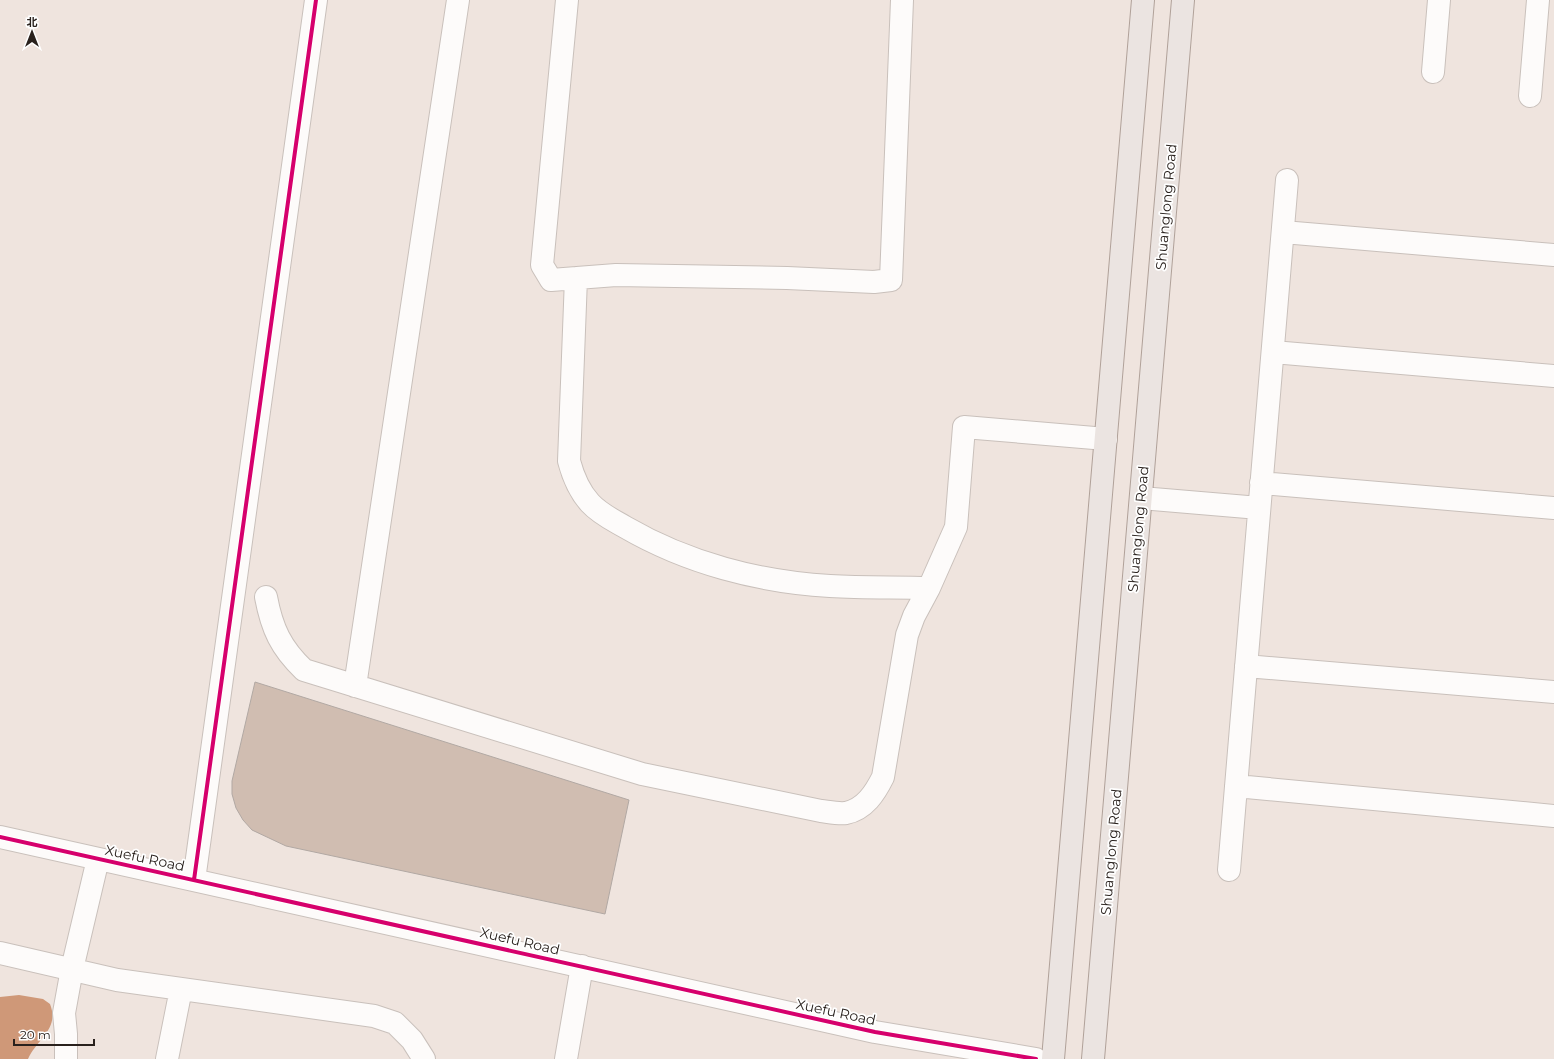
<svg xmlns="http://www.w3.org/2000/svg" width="1554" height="1059" font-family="Montserrat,'Noto Sans SC',sans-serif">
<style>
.water{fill:#cf9878}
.building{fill:#d0bdb1;stroke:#b1a8a3}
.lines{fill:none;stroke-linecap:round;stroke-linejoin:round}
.minor-casing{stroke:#c9c0bb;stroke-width:24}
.major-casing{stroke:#b0a199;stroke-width:24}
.minor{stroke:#fdfbfa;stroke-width:22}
.major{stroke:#ebe4e1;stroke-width:22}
.cycleway-casing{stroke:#fff;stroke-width:6}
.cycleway{stroke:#d6006c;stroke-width:4}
.labels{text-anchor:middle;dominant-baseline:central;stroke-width:3.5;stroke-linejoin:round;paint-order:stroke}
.street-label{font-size:14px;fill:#29211d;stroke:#fff}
</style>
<rect width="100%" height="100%" fill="#efe4de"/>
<!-- water -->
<path class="water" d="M 19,995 L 43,999 L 50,1004 C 60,1029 37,1039 28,1059 L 0,1059 L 0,997 Z"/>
<!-- building -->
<path class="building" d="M 255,682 L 629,800 L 605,914 L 286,846 L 252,830 L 243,820 L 236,808 L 232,794 L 232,781 Z"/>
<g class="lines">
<!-- minor casing -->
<g class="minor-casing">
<path id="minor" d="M 567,0 L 542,265 L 551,280 L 616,275 L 787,278 L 874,282 L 891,280 L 902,0
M 1433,72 L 1439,0
M 1530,96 L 1538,0
M 1283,232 L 1554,255
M 576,278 L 569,461 C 573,476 579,491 590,503 C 600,514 613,520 625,527 C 687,563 759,582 830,586 C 863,588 896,587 929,588
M 1273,352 L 1554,376
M 1261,483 L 1554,508
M 1141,498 L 1259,508
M 266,597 C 272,629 281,648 304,670 L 642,774 L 821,811 C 829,812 839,814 846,813 C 865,809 875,793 883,777 L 907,635 L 914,616 L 929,588 L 956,527 L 964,427 L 1106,439
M 1246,666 L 1554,692
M 355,686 L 458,0
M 1236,786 L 1554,816
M 0,837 L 875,1032 L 1036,1059
M 1229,870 L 1287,180
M 194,880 L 316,0
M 0,953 L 117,980 L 374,1016 L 395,1023 L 412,1040 L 424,1059
M 66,1059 L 66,1034 L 64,1013 L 72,969 L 98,859
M 167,1059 L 181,989
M 566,1059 L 582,966"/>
</g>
<!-- major casing -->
<g class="major-casing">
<path id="major" d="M 1053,1059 L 1143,0
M 1093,1059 L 1183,0"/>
</g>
<!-- minor -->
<use href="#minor" class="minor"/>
<!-- major -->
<use href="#major" class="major"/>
<!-- cycleway casing -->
<g class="cycleway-casing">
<path id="cycleway" d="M 0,837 L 875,1032 L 1036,1059
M 194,880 L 316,0"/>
</g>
<!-- cycleway -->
<use href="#cycleway" class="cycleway"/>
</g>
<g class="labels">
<!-- street labels -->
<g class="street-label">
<text transform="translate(1166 207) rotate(-85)">Shuanglong Road</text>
<text transform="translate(1138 529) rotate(-85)">Shuanglong Road</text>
<text transform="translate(1111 852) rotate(-85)">Shuanglong Road</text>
<text transform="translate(145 858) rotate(12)">Xuefu Road</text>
<text transform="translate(520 941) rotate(13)">Xuefu Road</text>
<text transform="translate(836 1012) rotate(12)">Xuefu Road</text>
</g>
</g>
<!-- north arrow -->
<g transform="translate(32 32)" stroke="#ffffff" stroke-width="3" paint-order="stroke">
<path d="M0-3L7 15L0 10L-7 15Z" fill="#29211d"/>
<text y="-6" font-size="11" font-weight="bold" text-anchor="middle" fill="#29211d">北</text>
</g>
<!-- scale -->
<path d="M14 1039v6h80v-6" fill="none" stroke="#29211d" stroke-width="2"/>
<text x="20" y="1039" font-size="12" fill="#29211d" stroke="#ffffff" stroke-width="3" paint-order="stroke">20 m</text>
</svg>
